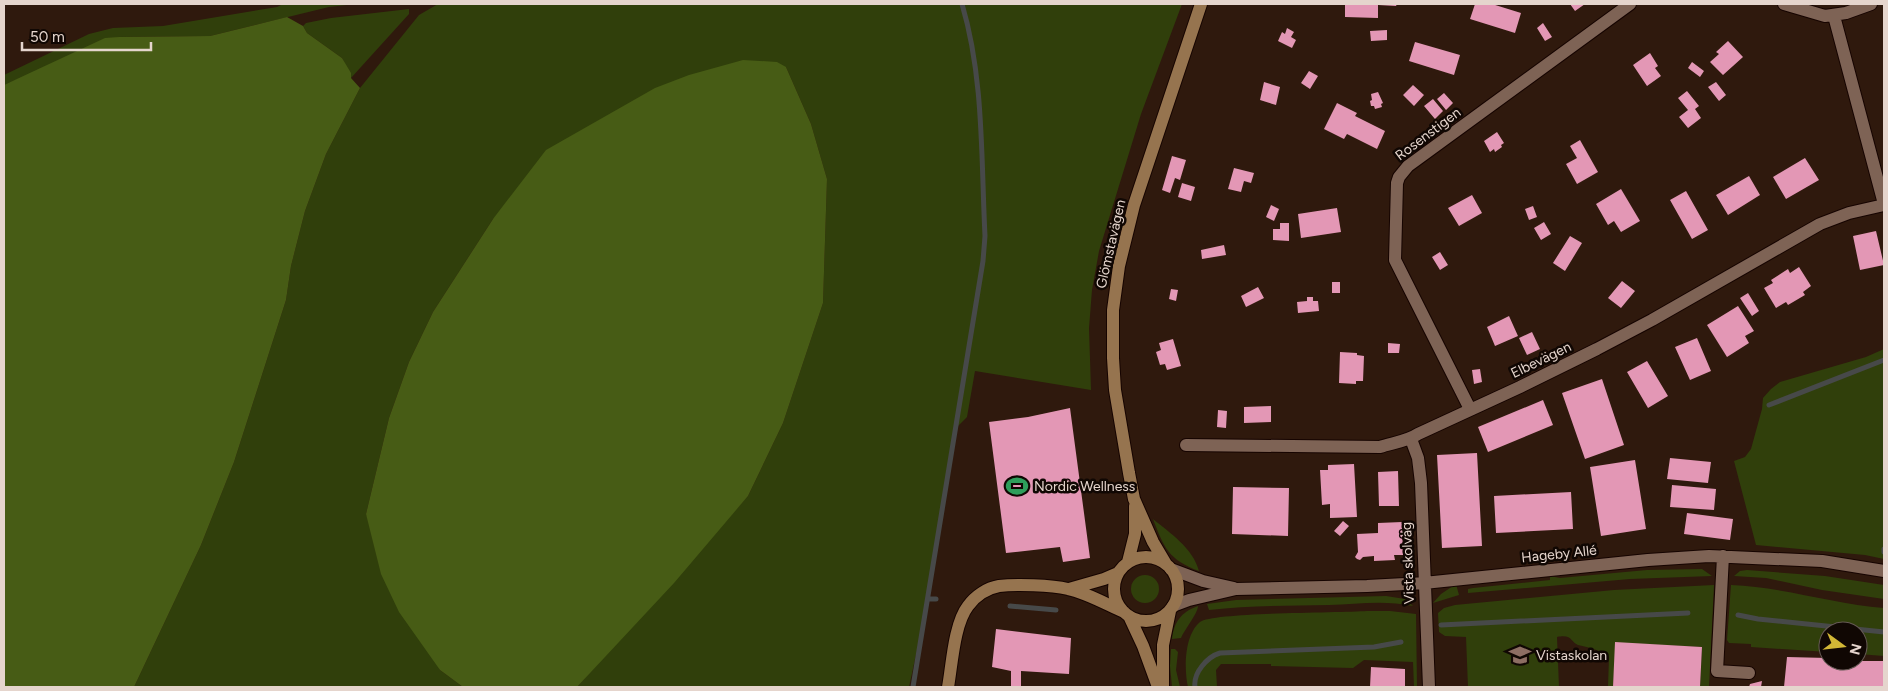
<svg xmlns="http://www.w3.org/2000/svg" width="1888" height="691" font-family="Figtree,sans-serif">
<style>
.green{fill:#303f0b}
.forest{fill:#475c15}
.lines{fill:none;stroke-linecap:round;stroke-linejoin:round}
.stream{stroke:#474949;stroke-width:5}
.building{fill:#e397b5}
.street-casing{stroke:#160400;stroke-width:14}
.secondary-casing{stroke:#160400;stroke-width:14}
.street{stroke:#7e6355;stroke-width:12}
.secondary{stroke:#96744f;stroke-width:12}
.labels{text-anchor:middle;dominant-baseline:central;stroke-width:5;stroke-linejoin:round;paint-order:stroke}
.street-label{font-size:14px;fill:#e5d5cd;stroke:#100703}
.poi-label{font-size:14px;fill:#e5d5cd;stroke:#100703;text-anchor:start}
</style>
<rect width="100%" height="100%" fill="#2f190d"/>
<!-- green -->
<path class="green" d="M 283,4 L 356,4 L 329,7 L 210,36 L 119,37 L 4,85 L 4,75 L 89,34 L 113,28 L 163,26 L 277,7 Z
M 438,4 L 1182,4 L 1141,114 L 1099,251 L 1092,290 L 1089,328 L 1091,390 L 975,371 L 967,417 L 955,429 L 928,599 L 909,687 L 577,687 L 748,496 L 783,423 L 823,303 L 827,179 L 811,124 L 786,67 L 493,219 L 433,312 L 409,362 L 389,418 L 366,514 L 440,670 L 463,687 L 134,687 L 201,545 L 234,462 L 286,300 L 291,266 L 305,211 L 326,154 L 360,88 L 419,15 Z
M 409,9 L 409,14 L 351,78 L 342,58 L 307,33 L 303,26 L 306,23 L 331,18 Z
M 1884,349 L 1884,559 L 1865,555 L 1756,545 L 1734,461 L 1745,457 L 1751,449 L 1762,409 L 1763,398 L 1771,389 L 1780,382 L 1866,357 Z
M 1153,519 C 1170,533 1193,548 1199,571 C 1169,560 1164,548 1153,519 Z
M 1702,569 L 1712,576 L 1630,579 L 1468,593 L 1468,589 L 1473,588 L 1550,580 L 1550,576 L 1560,578 L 1647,570 Z
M 1747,570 L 1825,576 L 1884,585 L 1884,599 L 1822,590 L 1766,578 L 1734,576 L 1740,571 Z
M1131 589a14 14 0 1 1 28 0a14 14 0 1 1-28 0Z
M 1456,584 L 1459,595 L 1433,603 L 1441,594 Z
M 1714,585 L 1709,687 L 1700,687 L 1702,647 L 1616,643 L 1613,687 L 1608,687 L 1609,657 C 1599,649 1590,648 1578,645 C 1570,642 1573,634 1557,637 L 1559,687 L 1468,687 L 1466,637 L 1445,636 L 1439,632 L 1438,613 L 1444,608 L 1455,605 L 1614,590 Z
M 1731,585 C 1783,587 1833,604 1884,608 L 1884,656 L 1858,654 L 1858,631 L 1828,631 L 1828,652 L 1751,647 L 1751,644 L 1729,643 L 1727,640 Z
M 1386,596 L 1405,599 L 1413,606 C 1385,600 1357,604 1329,605 C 1289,606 1249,605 1209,610 L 1207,604 L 1236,600 Z
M 1198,606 C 1198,613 1185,629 1181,638 L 1172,639 C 1174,622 1181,612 1198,606 Z
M 1367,611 L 1390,611 L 1416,614 L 1417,687 L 1414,687 L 1413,662 L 1364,660 L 1353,668 L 1271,666 L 1271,664 L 1221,664 L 1216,670 L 1217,687 L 1188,687 C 1184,670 1184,635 1200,622 C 1213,612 1342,613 1367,611 Z
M 1171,649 L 1175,649 L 1178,652 L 1176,670 L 1180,687 L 1172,687 L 1170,666 Z"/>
<!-- forest -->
<path class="forest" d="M 287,17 L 303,26 L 307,33 L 342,58 L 351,73 L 351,78 L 360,88 L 326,154 L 305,211 L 291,266 L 286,300 L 234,462 L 201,545 L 134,687 L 4,687 L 4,85 L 105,38 L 119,37 L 210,36 Z
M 743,60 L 777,62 L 786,67 L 811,124 L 827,179 L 823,303 L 783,423 L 748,496 L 674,583 L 577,687 L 463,687 L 440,670 L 399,612 L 381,574 L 366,514 L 389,418 L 409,362 L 433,312 L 493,219 L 546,150 L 655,88 L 689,75 Z"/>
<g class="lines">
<!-- stream -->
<path class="stream" d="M 1769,405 L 1884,360
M 1884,552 L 1884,549
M 928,599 L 936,599
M 1010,606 L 1056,610
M 1738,615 L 1758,619 L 1884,632
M 1441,625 L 1688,613
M 913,687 L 983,261 L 985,236 C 981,158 984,78 962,4
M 1195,687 C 1193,673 1207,657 1220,653 L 1374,647 L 1401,642"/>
</g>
<!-- building -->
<path class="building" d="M 1345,4 L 1397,4 L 1396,6 L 1378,5 L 1378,18 L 1345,17 Z
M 1475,4 L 1492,4 L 1521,13 L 1515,33 L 1470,19 Z
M 1570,4 L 1585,4 L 1575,11 Z
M 1543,23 L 1552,37 L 1545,41 L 1537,28 Z
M 1287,28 L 1294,32 L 1291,37 L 1296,40 L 1292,48 L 1278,41 L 1282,32 L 1285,34 Z
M 1387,30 L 1387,40 L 1371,41 L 1370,31 Z
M 1728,41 L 1743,57 L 1723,75 L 1710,62 L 1719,54 L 1716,52 Z
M 1415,42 L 1460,55 L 1454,75 L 1409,61 Z
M 1650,53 L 1658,66 L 1655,68 L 1661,76 L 1647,86 L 1633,65 Z
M 1692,62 L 1704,71 L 1700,77 L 1688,68 Z
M 1309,71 L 1318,76 L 1310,89 L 1301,83 Z
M 1264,82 L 1280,87 L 1276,105 L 1260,100 Z
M 1716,82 L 1726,95 L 1719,101 L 1708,87 Z
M 1413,85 L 1424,95 L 1414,106 L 1403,95 Z
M 1687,91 L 1699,106 L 1695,109 L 1701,118 L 1688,128 L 1679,117 L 1688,110 L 1678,98 Z
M 1378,92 L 1383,103 L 1381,104 L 1382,107 L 1375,109 L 1374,106 L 1371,106 L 1370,101 L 1372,100 L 1371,94 Z
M 1444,93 L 1453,103 L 1446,110 L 1437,99 Z
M 1433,99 L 1443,111 L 1435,119 L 1424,106 Z
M 1337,103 L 1357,113 L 1355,116 L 1385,131 L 1377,149 L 1347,134 L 1344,139 L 1324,129 Z
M 1497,132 L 1504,143 L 1501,145 L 1502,147 L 1495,152 L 1494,149 L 1490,152 L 1484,141 Z
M 1580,140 L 1598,172 L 1577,184 L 1566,164 L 1577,158 L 1570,146 Z
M 1172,156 L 1186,160 L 1180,180 L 1175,178 L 1170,193 L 1162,190 Z
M 1805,158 L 1819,180 L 1786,199 L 1773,177 Z
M 1234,168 L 1254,173 L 1251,183 L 1244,181 L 1241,192 L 1228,189 Z
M 1749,176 L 1760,195 L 1728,215 L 1716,195 Z
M 1182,183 L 1195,187 L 1191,201 L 1178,197 Z
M 1621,189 L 1640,221 L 1621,232 L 1614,221 L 1608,225 L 1596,204 Z
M 1686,191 L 1708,230 L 1692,239 L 1670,200 Z
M 1472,195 L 1482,213 L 1459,226 L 1448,208 Z
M 1271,205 L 1279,209 L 1274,221 L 1266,217 Z
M 1533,206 L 1537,217 L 1529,220 L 1525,209 Z
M 1337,208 L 1341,232 L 1301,238 L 1298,214 Z
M 1544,222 L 1551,234 L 1541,240 L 1534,228 Z
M 1280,223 L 1289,223 L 1289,241 L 1273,240 L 1273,229 L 1280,229 Z
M 1876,231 L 1884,265 L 1860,270 L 1853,236 Z
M 1570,236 L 1582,243 L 1565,271 L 1553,263 Z
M 1224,245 L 1226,255 L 1202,259 L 1201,250 Z
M 1440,252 L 1448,265 L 1440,270 L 1432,257 Z
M 1799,267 L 1811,286 L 1803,292 L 1805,295 L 1788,305 L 1786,302 L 1776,308 L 1764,288 L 1773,283 L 1771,280 L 1788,269 L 1790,273 Z
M 1622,281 L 1635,291 L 1621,308 L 1608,298 Z
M 1332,282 L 1340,282 L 1340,293 L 1332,293 Z
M 1258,287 L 1264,298 L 1246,307 L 1241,296 Z
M 1171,289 L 1178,290 L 1176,301 L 1169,299 Z
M 1748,293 L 1759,311 L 1752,316 L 1740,298 Z
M 1307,297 L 1313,297 L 1313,301 L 1318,301 L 1319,311 L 1298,313 L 1297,302 L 1307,301 Z
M 1738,306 L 1754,331 L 1745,336 L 1749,343 L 1727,357 L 1707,325 Z
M 1509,316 L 1518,336 L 1495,346 L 1487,327 Z
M 1532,332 L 1540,349 L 1527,355 L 1519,338 Z
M 1697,338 L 1711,371 L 1690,380 L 1675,347 Z
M 1173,339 L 1181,366 L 1167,370 L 1165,364 L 1160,365 L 1156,352 L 1161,350 L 1159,343 Z
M 1388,343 L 1400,344 L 1399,353 L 1388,353 Z
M 1340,352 L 1357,353 L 1357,355 L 1364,356 L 1363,381 L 1356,381 L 1356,384 L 1339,383 Z
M 1647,361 L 1668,396 L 1648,408 L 1627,372 Z
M 1480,369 L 1482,382 L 1474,384 L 1472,370 Z
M 1602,379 L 1624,445 L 1585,459 L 1562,393 Z
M 1543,400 L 1553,425 L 1488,452 L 1478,427 Z
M 1271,406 L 1271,422 L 1244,423 L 1244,407 Z
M 1070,408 L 1090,558 L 1063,562 L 1060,547 L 1006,553 L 989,422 L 1028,417 Z
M 1218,410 L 1227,411 L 1226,428 L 1217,427 Z
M 1477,453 L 1482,546 L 1442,548 L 1437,455 Z
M 1670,458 L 1711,462 L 1708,483 L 1667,479 Z
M 1635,460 L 1646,529 L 1601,536 L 1590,467 Z
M 1354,464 L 1357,517 L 1330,518 L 1330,504 L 1322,505 L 1320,470 L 1328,470 L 1328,465 Z
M 1398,471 L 1399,506 L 1379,506 L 1378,472 Z
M 1672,485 L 1716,489 L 1714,510 L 1670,507 Z
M 1233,487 L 1289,488 L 1288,536 L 1232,534 Z
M 1571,492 L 1573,529 L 1496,533 L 1494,496 Z
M 1687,513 L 1733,519 L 1730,540 L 1684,534 Z
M 1343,521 L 1349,526 L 1340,536 L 1334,531 Z
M 1402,522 L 1403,555 L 1394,555 L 1395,560 L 1374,561 L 1374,556 L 1363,557 L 1360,560 L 1357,559 L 1355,557 L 1358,552 L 1357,534 L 1378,533 L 1378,523 Z
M 996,629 L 1071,638 L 1069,674 L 1021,671 L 1021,687 L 1011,687 L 1011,671 L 992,667 Z
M 1615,642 L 1702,647 L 1700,687 L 1613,687 Z
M 1787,657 L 1828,658 L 1828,661 L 1884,661 L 1884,687 L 1784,687 Z
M 1371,667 L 1405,669 L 1405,687 L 1370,687 Z
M 1762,681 L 1761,687 L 1749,687 L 1750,684 Z"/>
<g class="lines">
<!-- street casing -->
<g class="street-casing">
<path id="street" d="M 1784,4 L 1825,16 L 1846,13 L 1871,4
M 1834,16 L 1884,204
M 1470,409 L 1395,260 L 1397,183 L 1399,177 L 1408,166 L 1630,4
M 1411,439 L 1418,458 L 1421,483 L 1429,687
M 1186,445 L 1380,447 C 1392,443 1408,441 1418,434 L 1520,387 L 1597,349 L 1652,320 L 1820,224 L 1849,213 L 1884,205
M 1723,556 L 1717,671 L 1749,673
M 1171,569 L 1203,581 L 1234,588
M 1173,606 L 1189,600 L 1236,589 L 1367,586 L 1424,583 L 1648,560 L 1709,556 L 1822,561 L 1884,571"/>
</g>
<!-- secondary casing -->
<g class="secondary-casing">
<path id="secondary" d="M1114 589a32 32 0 1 1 64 0a32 32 0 1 1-64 0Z
M 1128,562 L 1135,534 L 1135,506
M 1166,564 L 1153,542 L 1134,499 L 1129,473 L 1115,390 L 1113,358 L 1113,310 L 1119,266 L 1134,205 L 1201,4
M 1069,589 L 1104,579 L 1118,573
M 1129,616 L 1143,646 L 1158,687
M 948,687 C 952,665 954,624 968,606 C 975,596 987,588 999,586 C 1016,584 1051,585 1068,589 C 1085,592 1108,605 1124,612
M 1163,687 L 1163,645 L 1170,611"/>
</g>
<!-- street -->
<use href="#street" class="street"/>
<!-- secondary -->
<use href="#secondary" class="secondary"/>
</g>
<!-- icons -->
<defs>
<g id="stadium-bare" transform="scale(1.725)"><path d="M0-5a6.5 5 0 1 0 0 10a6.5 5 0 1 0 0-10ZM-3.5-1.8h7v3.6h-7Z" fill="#2e9e5b" stroke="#100703" stroke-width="2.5" paint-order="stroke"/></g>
<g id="school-bare" transform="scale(1.725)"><path d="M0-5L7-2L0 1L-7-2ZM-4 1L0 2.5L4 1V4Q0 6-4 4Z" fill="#8d6e63" stroke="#100703" stroke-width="2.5" paint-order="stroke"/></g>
</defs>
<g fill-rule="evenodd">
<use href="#stadium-bare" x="1017" y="486"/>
<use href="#school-bare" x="1520" y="655"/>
</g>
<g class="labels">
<!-- street labels -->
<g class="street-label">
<text transform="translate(1428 134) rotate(-37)">Rosenstigen</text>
<text transform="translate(1111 244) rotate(-77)">Glömstavägen</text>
<text transform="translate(1541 360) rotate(-26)">Elbevägen</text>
<text transform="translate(1559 554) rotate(-6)">Hageby Allé</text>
<text transform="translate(1408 563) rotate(-92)">Vista skolväg</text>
</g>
<!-- poi labels -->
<g class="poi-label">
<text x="1034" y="486">Nordic Wellness</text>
<text x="1536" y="655">Vistaskolan</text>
</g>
</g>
<!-- border -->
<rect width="1888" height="691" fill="none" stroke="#e5d5cd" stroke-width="10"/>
<!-- north arrow -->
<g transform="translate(1843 646) rotate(105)"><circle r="24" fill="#100703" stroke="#655954"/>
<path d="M0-4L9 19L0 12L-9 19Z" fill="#d2b736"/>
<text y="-8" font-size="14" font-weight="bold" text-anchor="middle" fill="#e5d5cd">N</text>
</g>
<!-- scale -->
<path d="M22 42v8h129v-8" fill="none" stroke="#e5d5cd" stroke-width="2.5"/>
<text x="30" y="42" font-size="15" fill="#e5d5cd" stroke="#100703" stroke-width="4" paint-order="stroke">50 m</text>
</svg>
